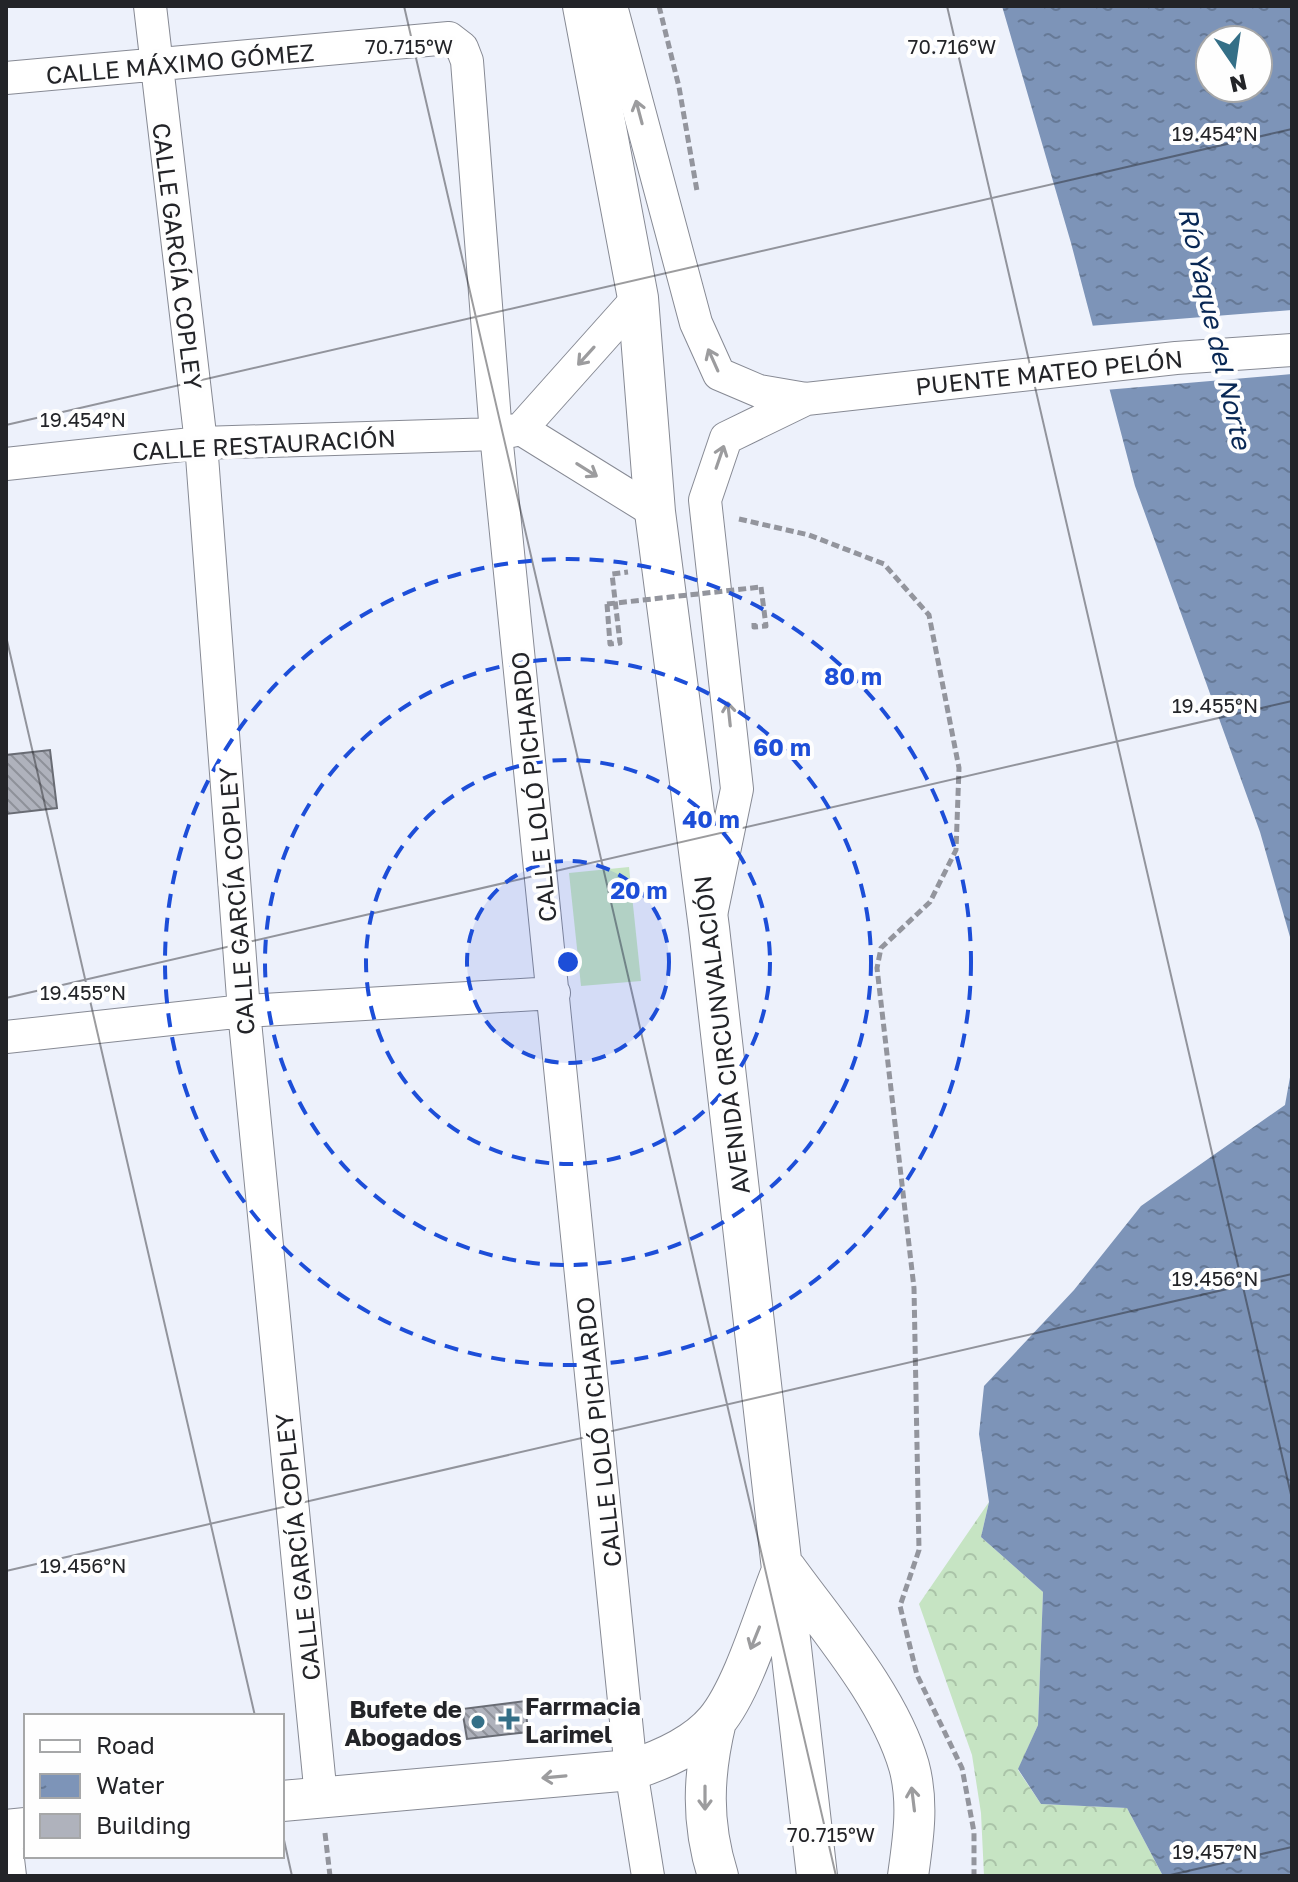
<svg xmlns="http://www.w3.org/2000/svg" width="1298" height="1882" font-family="'Golos Text',sans-serif">
<style>
.grass{fill:#c6e4c3}
.forest{fill:url(#forest-crowns)}
.water{fill:url(#water-ripples);fill-rule:evenodd}
.pier{fill:#edf1fb}
.building{fill:url(#building-back-hatch);stroke:#696c74;stroke-width:2}
.lines{fill:none;stroke-linecap:round;stroke-linejoin:round}
.minor-casing{stroke:#878a94;stroke-width:34}
.major-casing{stroke:#878a94;stroke-width:42}
.path{stroke:#93959d;stroke-width:5;stroke-dasharray:8 4;stroke-linecap:butt}
.minor{stroke:#fff;stroke-width:32}
.major{stroke:#fff;stroke-width:40}
.path-bridge{stroke:#93959d;stroke-width:5;stroke-dasharray:8 4;stroke-linecap:butt}
.oneway{stroke:#9c9c9e}
.ticks{fill:none;stroke:#232428;stroke-width:2;stroke-opacity:0.45}
.ring{fill:none;stroke:#1d4ed8;stroke-width:4;stroke-dasharray:14 10}
.poi-dot{fill:#346f87;stroke:#fefefe;stroke-width:3}
.labels{text-anchor:middle;dominant-baseline:central;stroke-width:8;stroke-linejoin:round;paint-order:stroke}
.street-label{font-size:24px;fill:#232428;stroke:#fefefe}
.poi-label{font-size:24px;font-weight:bold;fill:#232428;stroke:#fefefe;text-anchor:start}
.water-label{font-size:26px;font-style:italic;fill:#082754;stroke:#fefefe}
.ticks-label{font-size:20px;text-anchor:middle;fill:#232428;stroke:#fefefe;stroke-width:8;stroke-linejoin:round;paint-order:stroke}
.centre{fill:#1d4ed8;stroke:#fefefe;stroke-width:4}
.ring-label{font-size:24px;text-anchor:middle;font-weight:bold;fill:#1d4ed8;stroke:#fefefe;stroke-width:8;stroke-linejoin:round;paint-order:stroke}
</style>
<defs>
<pattern id="forest-crowns" width="20" height="18" patternUnits="userSpaceOnUse" patternTransform="scale(2)"><rect width="20" height="18" fill="#c6e4c3"/><path d="M2 6a3 3 0 1 1 6 0M12 15a3 3 0 1 1 6 0" fill="none" stroke="#aac3a8"/></pattern>
<pattern id="water-ripples" width="26" height="14" patternUnits="userSpaceOnUse" patternTransform="scale(2)"><rect width="26" height="14" fill="#7d94b8"/><path d="M2 4q2-2 4 0t4 0M15 11q2-2 4 0t4 0" fill="none" stroke="#667996"/></pattern>
<pattern id="building-back-hatch" width="6" height="6" patternUnits="userSpaceOnUse" patternTransform="scale(2)"><rect width="6" height="6" fill="#afb2bc"/><path d="M-1 5l2 2M0 0l6 6M5-1l2 2" fill="none" stroke="#8e9199"/></pattern>
</defs>
<rect width="100%" height="100%" fill="#edf1fb"/>
<!-- grass -->
<path class="grass" d="M 629,867 L 641,981 L 581,986 L 569,873 Z"/>
<!-- forest -->
<path class="forest" d="M 989,1502 L 981,1537 L 1043,1592 L 1038,1725 L 1018,1770 L 1041,1804 L 1127,1808 L 1163,1876 L 984,1876 L 981,1813 L 972,1755 L 919,1604 Z"/>
<!-- water -->
<path class="water" d="M 1002,6 L 1292,6 L 1292,944 L 1260,832 L 1135,486 L 1071,243 ZM 1210,40 L 1258,40 L 1258,88 L 1210,88 Z
M 1292,1066 L 1292,1876 L 1163,1876 L 1127,1808 L 1041,1804 L 1018,1769 L 1038,1725 L 1043,1592 L 981,1537 L 989,1502 L 979,1434 L 984,1386 L 1074,1290 L 1141,1206 L 1285,1105 Z"/>
<!-- pier -->
<path class="pier" d="M 1292,310 L 1292,374 L 1105,390 L 1089,326 Z"/>
<!-- building -->
<path class="building" d="M 50,750 L 57,808 L 6,814 L 6,755 Z
M 525,1701 L 528,1732 L 467,1739 L 462,1709 Z"/>
<g class="lines">
<!-- minor casing -->
<g class="minor-casing">
<path id="minor" d="M 150,6 L 201,443 L 244,1011 L 321,1797
M 611,6 L 696,323 L 719,374 L 759,391 L 806,399 L 1176,358 L 1292,350
M 6,78 L 449,38 L 462,48 L 467,61 L 496,434 L 631,1770 L 648,1876
M 521,429 L 655,512
M 6,464 L 201,443 L 496,434 L 521,429 L 638,298
M 712,910 L 737,789 L 705,500 L 726,438 L 806,399
M 6,1037 L 244,1011 L 554,993
M 6,1842 L 10,1876"/>
</g>
<!-- major casing -->
<g class="major-casing">
<path id="major" d="M 583,6 L 638,298 L 655,512 L 709,928 L 817,1876
M 786,1569 C 828,1627 889,1697 909,1766 C 919,1803 913,1840 908,1876
M 716,1721 C 703,1775 701,1822 718,1876
M 282,1801 L 631,1770 C 662,1760 695,1746 716,1721 C 743,1689 765,1613 781,1573
M 6,1830 L 26,1828"/>
</g>
<!-- path -->
<path class="path" d="M 659,6 L 679,87 L 697,191
M 739,519 L 809,535 L 884,564 L 929,615 L 959,768 L 956,850 L 930,902 L 881,948 L 877,968 L 914,1288 L 919,1550 L 900,1606 L 917,1675 L 962,1768 L 974,1832 L 974,1876
M 607,604 L 610,644 L 620,643 L 612,574 L 628,572
M 754,623 L 754,627 L 766,626 L 761,587
M 325,1833 L 330,1876"/>
<!-- minor -->
<use href="#minor" class="minor"/>
<!-- major -->
<use href="#major" class="major"/>
<!-- path-bridge -->
<path class="path-bridge" d="M 607,604 L 761,587"/>
</g>
<!-- one-way arrows -->
<defs><path id="oneway-shaft" d="M-6 0H5M1.5-3L5.5 0L1.5 3" fill="none" stroke-width="1.6" stroke-linecap="round" stroke-linejoin="round" transform="scale(2)"/></defs>
<g class="oneway">
<use href="#oneway-shaft" transform="translate(639 112) rotate(-105)"/>
<use href="#oneway-shaft" transform="translate(586 356) rotate(132)"/>
<use href="#oneway-shaft" transform="translate(713 360) rotate(-114)"/>
<use href="#oneway-shaft" transform="translate(720 457) rotate(-71)"/>
<use href="#oneway-shaft" transform="translate(587 470) rotate(32)"/>
<use href="#oneway-shaft" transform="translate(729 714) rotate(-96)"/>
<use href="#oneway-shaft" transform="translate(755 1638) rotate(112)"/>
<use href="#oneway-shaft" transform="translate(554 1777) rotate(175)"/>
<use href="#oneway-shaft" transform="translate(705 1798) rotate(90)"/>
<use href="#oneway-shaft" transform="translate(913 1799) rotate(-97)"/>
</g>
<!-- ticks -->
<path class="ticks" d="M 404,6 L 836,1876M 947,6 L 1292,1499M 6,425 L 1292,129M 6,636 L 255,1716M 6,998 L 1292,701M 6,1571 L 1292,1274M 282,1831 L 292,1876M 1166,1876 L 1292,1847"/>
<!-- distance rings -->
<circle cx="568" cy="962" r="101" fill="#1d4ed8" fill-opacity=".12"/>
<g class="ring">
<circle cx="568" cy="962" r="101"/>
<circle cx="568" cy="962" r="202"/>
<circle cx="568" cy="962" r="303"/>
<circle cx="568" cy="962" r="403"/>
</g>
<!-- markers -->
<g class="poi-dot">
<path d="M505 1707h8v8h8v8h-8v8h-8v-8h-8v-8h8z"/>
<circle cx="478" cy="1722" r="8"/>
</g>
<g class="labels">
<!-- street labels -->
<g class="street-label">
<text transform="translate(180 63) rotate(-5)">CALLE MÁXIMO GÓMEZ</text>
<text transform="translate(178 256) rotate(83)">CALLE GARCÍA COPLEY</text>
<text transform="translate(1049 372) rotate(-6)">PUENTE MATEO PELÓN</text>
<text transform="translate(264 444) rotate(-3)">CALLE RESTAURACIÓN</text>
<text transform="translate(533 787) rotate(-96)">CALLE LOLÓ PICHARDO</text>
<text transform="translate(236 901) rotate(-94)">CALLE GARCÍA COPLEY</text>
<text transform="translate(721 1035) rotate(-97)">AVENIDA CIRCUNVALACIÓN</text>
<text transform="translate(598 1432) rotate(-96)">CALLE LOLÓ PICHARDO</text>
<text transform="translate(297 1547) rotate(-96)">CALLE GARCÍA COPLEY</text>
</g>
<!-- poi labels -->
<g class="poi-label">
<text x="525" y="1705">Farrmacia<tspan x="525" dy="28">Larimel</tspan></text>
<text x="462" y="1708" text-anchor="end">Bufete de<tspan x="462" dy="28">Abogados</tspan></text>
</g>
<!-- water labels -->
<g class="water-label">
<text transform="translate(1215 328) rotate(77)">Río Yaque del Norte</text>
</g>
</g>
<g class="ticks-label">
<text x="409" y="54">70.715°W</text>
<text x="952" y="54">70.716°W</text>
<text x="1215" y="141">19.454°N</text>
<text x="83" y="427">19.454°N</text>
<text x="1215" y="713">19.455°N</text>
<text x="83" y="1000">19.455°N</text>
<text x="1215" y="1286">19.456°N</text>
<text x="83" y="1573">19.456°N</text>
<text x="831" y="1842">70.715°W</text>
<text x="1215" y="1859">19.457°N</text>
</g>
<circle cx="568" cy="962" r="12" class="centre"/>
<g class="ring-label">
<text x="853" y="685">80 m</text>
<text x="782" y="756">60 m</text>
<text x="711" y="828">40 m</text>
<text x="639" y="899">20 m</text>
</g>
<!-- border -->
<rect width="1298" height="1882" fill="none" stroke="#232428" stroke-width="16"/>
<!-- legend -->
<rect x="24" y="1714" width="260" height="144" fill="#fefefe" stroke="#a6a7a8" stroke-width="2"/>
<rect x="40" y="1740" width="40" height="12" fill="#ffffff" stroke="#a6a7a8" stroke-width="2"/>
<text x="96" y="1754" font-size="24" fill="#232428">Road</text>
<rect x="40" y="1774" width="40" height="24" fill="url(#water-ripples)" stroke="#a6a7a8" stroke-width="2"/>
<text x="96" y="1794" font-size="24" fill="#232428">Water</text>
<rect x="40" y="1814" width="40" height="24" fill="#afb2bc" stroke="#a6a7a8" stroke-width="2"/>
<text x="96" y="1834" font-size="24" fill="#232428">Building</text>
<!-- north arrow -->
<g transform="translate(1234 64) rotate(167)"><circle r="38" fill="#fefefe" stroke="#a6a7a8" stroke-width="2"/>
<path d="M0-6L14 30L0 20L-14 30Z" fill="#346f87"/>
<text y="-12" font-size="22" font-weight="bold" text-anchor="middle" fill="#232428">N</text>
</g>
</svg>
